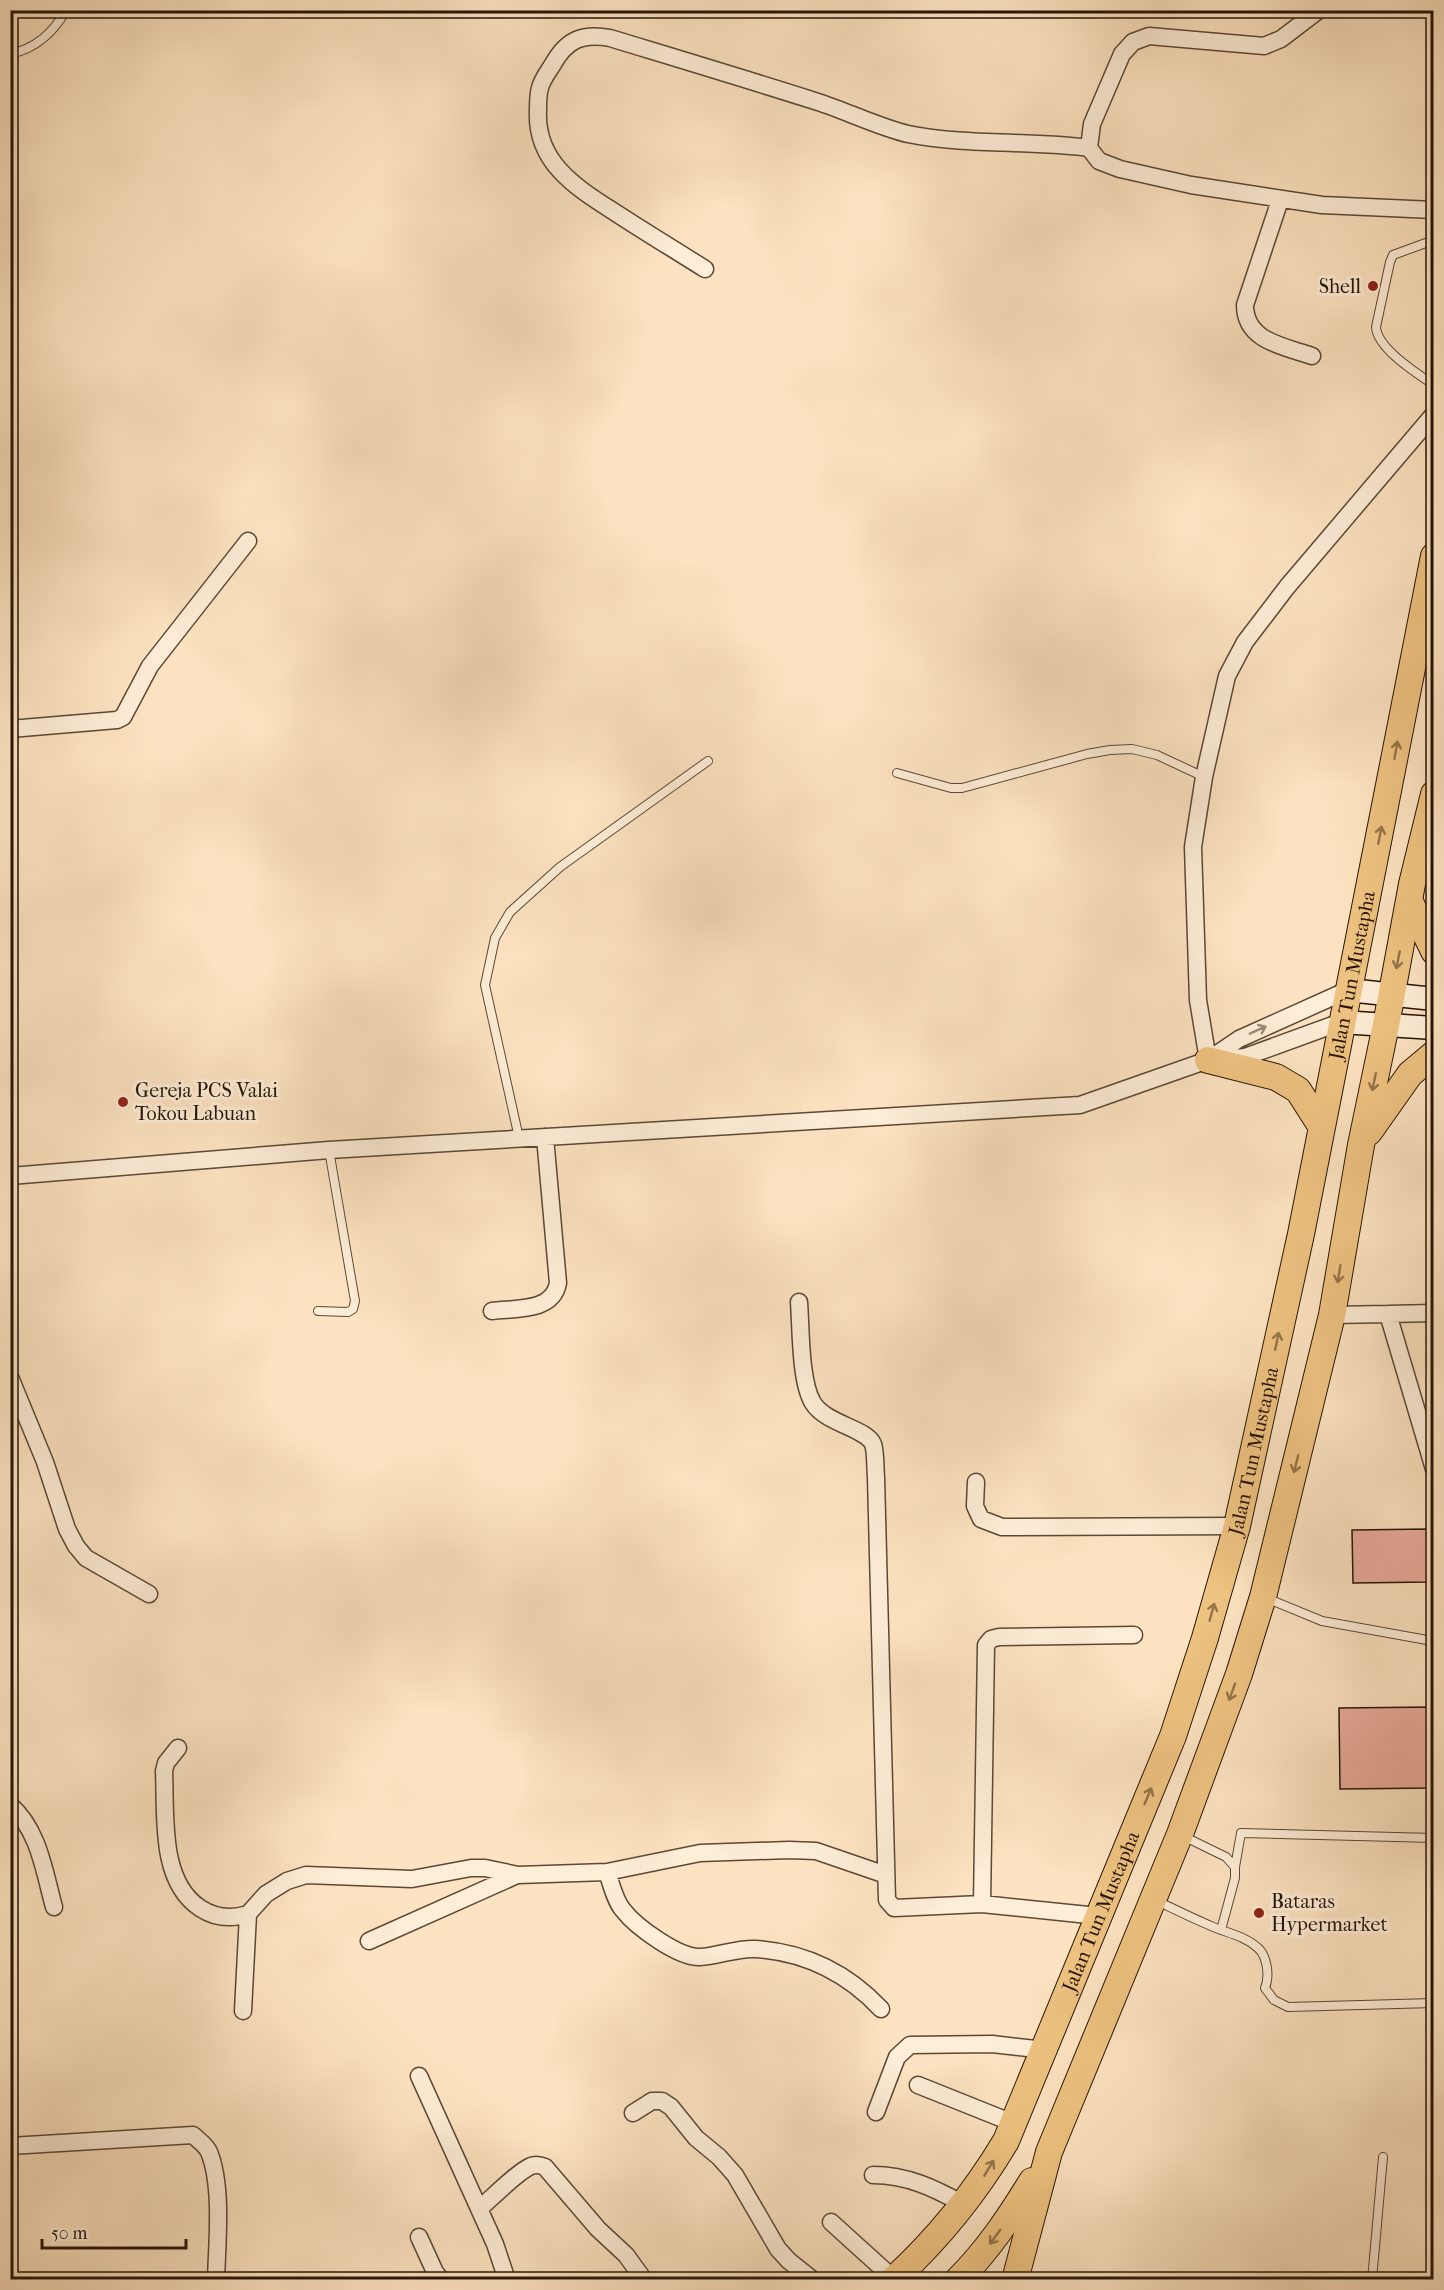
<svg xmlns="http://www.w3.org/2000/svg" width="1444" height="2290" font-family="'IM FELL French Canon',serif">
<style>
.building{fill:#eaab9b;stroke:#261406;stroke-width:1.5}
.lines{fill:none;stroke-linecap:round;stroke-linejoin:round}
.service-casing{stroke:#5c4835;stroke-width:10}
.minor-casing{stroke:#5c4835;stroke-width:19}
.secondary-casing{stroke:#261406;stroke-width:25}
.primary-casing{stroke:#261406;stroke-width:28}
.service{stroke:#feedd7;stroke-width:8}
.minor{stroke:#feedd7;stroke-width:16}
.secondary{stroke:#feedd7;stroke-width:22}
.primary{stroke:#eec280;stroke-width:26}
.oneway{stroke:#947449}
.oneway2{stroke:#9d8b79}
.poi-dot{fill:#8f2418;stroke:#feedd7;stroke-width:2}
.labels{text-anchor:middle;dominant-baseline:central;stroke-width:6;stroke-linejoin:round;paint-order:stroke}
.poi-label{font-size:20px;fill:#261406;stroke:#feedd7;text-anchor:start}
.street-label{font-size:20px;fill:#261406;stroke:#feedd7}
</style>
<rect width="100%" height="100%" fill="#fde3c1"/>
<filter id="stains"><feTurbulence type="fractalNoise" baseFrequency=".00333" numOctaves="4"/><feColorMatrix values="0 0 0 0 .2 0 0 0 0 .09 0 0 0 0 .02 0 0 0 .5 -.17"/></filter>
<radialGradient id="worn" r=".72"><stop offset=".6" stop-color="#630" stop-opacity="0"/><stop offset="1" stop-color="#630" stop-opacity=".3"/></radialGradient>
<!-- building -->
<path class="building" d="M 1429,1529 L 1430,1582 L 1353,1583 L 1352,1530 Z
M 1434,1707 L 1434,1788 L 1340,1789 L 1339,1708 Z"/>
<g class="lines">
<!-- service casing -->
<g class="service-casing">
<path id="service" d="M 10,54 C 35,49 54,32 66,10
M 1434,240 L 1393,255 L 1390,262 L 1376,327 C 1377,348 1416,373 1434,385
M 897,773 L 951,788 L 962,788 L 1087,754 L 1110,750 L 1132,749 L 1157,755 L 1204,777
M 519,1138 L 485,985 L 495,938 L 510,912 L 560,867 L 708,761
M 318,1311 L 348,1312 L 353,1309 L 355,1301 L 329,1150
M 1266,1598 L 1322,1621 L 1427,1640
M 1181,1835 L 1226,1857 L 1235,1867 L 1235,1878 L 1221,1930
M 1235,1867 L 1241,1833 L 1434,1838
M 1155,1900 C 1174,1909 1192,1918 1211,1926 C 1227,1933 1245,1936 1258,1948 C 1267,1956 1270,1976 1265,1988 L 1274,2000 L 1288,2007 L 1434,2003
M 1372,2280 L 1383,2157"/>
</g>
<!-- minor casing -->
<g class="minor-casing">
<path id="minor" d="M 1089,148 L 1092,124 L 1122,54 L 1133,42 L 1149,36 L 1264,46 L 1281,39 L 1319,10
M 1280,200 L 1245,305 C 1245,341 1283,346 1312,356
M 705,269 C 675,250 645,232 616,213 C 577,188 535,163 538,110 C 538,103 538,94 540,88 C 542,79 549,71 553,64 C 567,39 583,33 610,38 C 679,59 749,80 818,102 C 846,111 881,128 908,134 C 967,146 1029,140 1089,148 L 1099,161 L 1120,169 L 1191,185 L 1322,205 L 1434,210
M 10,729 L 117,720 L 123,717 L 150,666 L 248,541
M 1225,1059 L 1245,1057 L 1341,1022
M 1208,1060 L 1198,1000 L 1193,847 L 1204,777 L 1227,676 L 1245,642 L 1287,587 L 1434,414
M 10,1176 L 329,1150 L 1080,1105 L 1208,1060 L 1239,1039 L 1348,990
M 799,1302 C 801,1329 800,1382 813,1403 C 826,1424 866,1428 873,1444 C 876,1453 875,1467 876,1477 L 887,1900 L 894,1908 L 982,1904 L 1098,1916
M 492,1311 C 516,1308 553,1312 558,1283 L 545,1137
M 1388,1314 L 1434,1313
M 1332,1315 L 1388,1314 L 1434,1469
M 10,1377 L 45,1462 L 67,1529 L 76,1546 L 86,1558 L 149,1594
M 976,1482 L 975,1506 L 981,1519 L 1002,1527 L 1237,1526
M 178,1748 L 166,1763 L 164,1771 C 166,1815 159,1881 200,1908 C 215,1918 232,1919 248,1914
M 10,1805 C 39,1830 44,1871 54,1907
M 607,1872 C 611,1883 615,1901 623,1910 C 636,1927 679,1958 700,1957 C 718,1956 737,1948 755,1949 C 804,1952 847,1973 881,2009
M 982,1904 L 986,1645 L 991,1639 L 999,1637 L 1134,1635
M 369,1941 L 517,1875
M 243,2011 L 248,1914 L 266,1894 L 287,1881 L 306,1875 L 412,1879 L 471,1868 L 485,1868 L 518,1875 L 607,1872 L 700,1853 L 789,1850 L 816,1851 L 886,1875
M 419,2076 L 495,2244 L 507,2280
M 918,2085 L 1013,2123
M 876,2112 L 897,2057 L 910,2045 L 992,2044 L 1045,2050
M 633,2113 L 652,2101 L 662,2101 L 671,2107 L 696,2138 L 719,2157 L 735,2175 L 778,2249 L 789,2261 L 813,2280
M 10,2146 L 193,2135 C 198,2140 206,2145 209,2152 C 223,2186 217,2243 216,2280
M 873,2175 C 907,2175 934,2188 963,2204
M 479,2209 C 492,2198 517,2172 531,2166 C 536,2164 540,2165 545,2167 L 598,2229 L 626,2255 L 644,2280
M 831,2222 L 894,2279
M 419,2237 L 435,2272 L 441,2280"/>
</g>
<!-- secondary casing -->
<g class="secondary-casing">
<path id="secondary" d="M 1348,990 L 1434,999
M 1341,1022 L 1434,1028"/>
</g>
<!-- primary casing -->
<g class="primary-casing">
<g id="primary">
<path d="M 1410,902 L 1434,951"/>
<path d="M 1208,1060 L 1276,1077 L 1298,1090 L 1321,1126"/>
<path d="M 1369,1132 L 1410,1074 L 1434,1054"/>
<path id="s1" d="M 893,2280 C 938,2239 975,2193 1006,2141 L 1173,1736 L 1205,1638 L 1237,1526 L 1301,1234 L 1434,556"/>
<path d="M 958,2280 C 988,2250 1010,2217 1032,2181"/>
<path d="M 1015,2280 L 1049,2152 L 1180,1834 L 1239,1674 L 1263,1597 L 1332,1315 L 1361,1145 L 1386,1025 L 1412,884 L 1434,794"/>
</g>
</g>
<!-- service -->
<use href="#service" class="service"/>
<!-- minor -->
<use href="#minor" class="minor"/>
<!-- secondary -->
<use href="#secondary" class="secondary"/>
<!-- primary -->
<use href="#primary" class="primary"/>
</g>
<!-- one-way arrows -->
<defs><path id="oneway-shaft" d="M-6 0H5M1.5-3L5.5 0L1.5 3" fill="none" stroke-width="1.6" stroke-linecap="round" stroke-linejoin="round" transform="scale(1.5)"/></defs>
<g class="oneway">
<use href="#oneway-shaft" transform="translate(1396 750) rotate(-80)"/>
<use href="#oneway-shaft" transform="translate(1380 835) rotate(-79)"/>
<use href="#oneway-shaft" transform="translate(1398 960) rotate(101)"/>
<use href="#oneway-shaft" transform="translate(1374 1082) rotate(102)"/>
<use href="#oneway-shaft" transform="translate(1339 1274) rotate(99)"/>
<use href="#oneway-shaft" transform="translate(1277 1341) rotate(-78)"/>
<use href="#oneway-shaft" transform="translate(1296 1464) rotate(104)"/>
<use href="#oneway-shaft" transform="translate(1212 1612) rotate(-74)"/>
<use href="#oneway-shaft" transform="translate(1232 1692) rotate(110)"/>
<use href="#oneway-shaft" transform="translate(1148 1796) rotate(-67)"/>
<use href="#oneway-shaft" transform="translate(989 2168) rotate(-59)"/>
<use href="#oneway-shaft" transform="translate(995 2237) rotate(126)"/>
</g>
<use class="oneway2" href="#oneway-shaft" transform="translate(1258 1030) rotate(-24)"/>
<!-- markers -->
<g class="poi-dot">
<circle cx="1373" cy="286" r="6"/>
<circle cx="123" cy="1102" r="6"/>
<circle cx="1259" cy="1913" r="6"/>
</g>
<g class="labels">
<!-- poi labels -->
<g class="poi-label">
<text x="1361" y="286" text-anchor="end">Shell</text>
<text x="135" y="1090">Gereja PCS Valai<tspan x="135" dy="23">Tokou Labuan</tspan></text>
<text x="1271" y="1901">Bataras<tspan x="1271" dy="23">Hypermarket</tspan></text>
</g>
<!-- street labels -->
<g class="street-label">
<text stroke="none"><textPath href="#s1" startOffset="1400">Jalan Tun Mustapha</textPath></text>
<text stroke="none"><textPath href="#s1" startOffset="914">Jalan Tun Mustapha</textPath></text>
<text stroke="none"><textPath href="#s1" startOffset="428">Jalan Tun Mustapha</textPath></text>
</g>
</g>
<!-- margin -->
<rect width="1444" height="2290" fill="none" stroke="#fde3c1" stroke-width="36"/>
<rect x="12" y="12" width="1420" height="2266" fill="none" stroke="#261406" stroke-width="3"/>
<rect x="18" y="18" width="1408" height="2254" fill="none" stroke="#261406" stroke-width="1.5"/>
<!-- scale -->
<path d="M42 2239v9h144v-9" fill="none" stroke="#261406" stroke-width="3"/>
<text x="51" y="2239" font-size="18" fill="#261406" stroke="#feedd7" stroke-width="4.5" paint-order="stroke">50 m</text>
<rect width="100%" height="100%" filter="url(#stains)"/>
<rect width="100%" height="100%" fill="url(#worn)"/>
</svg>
